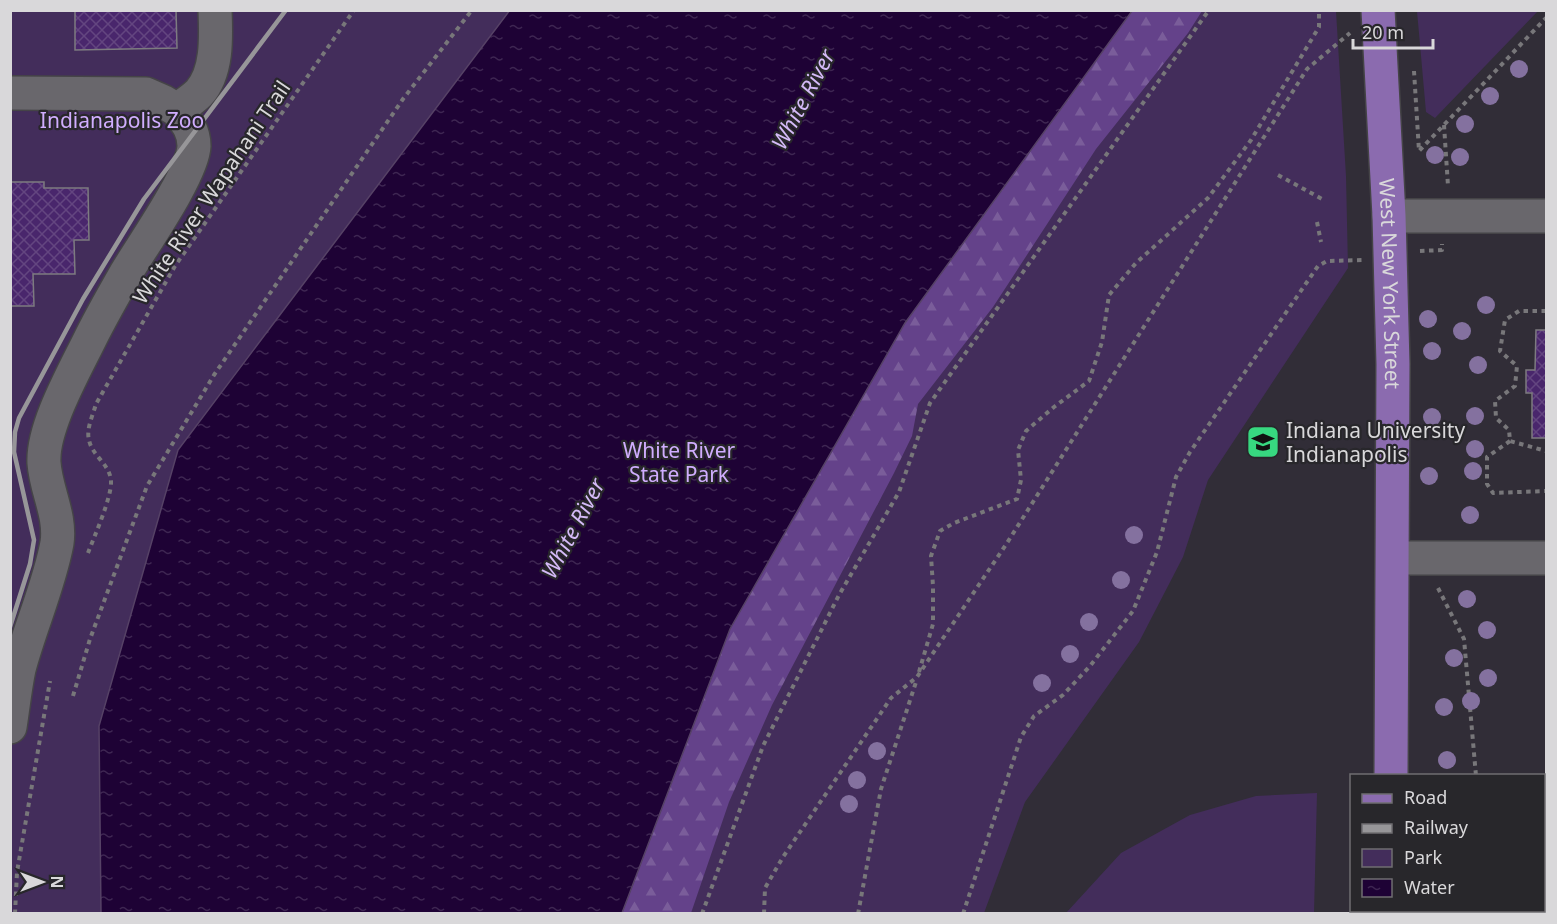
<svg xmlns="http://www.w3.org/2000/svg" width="1557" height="924" font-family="'Noto Sans',sans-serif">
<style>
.built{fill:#312d37;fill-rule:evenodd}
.green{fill:#432d5b}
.forest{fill:url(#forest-firs)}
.water{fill:url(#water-ripples);stroke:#564266;stroke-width:1.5}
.building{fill:url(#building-cross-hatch);stroke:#7d7b80;stroke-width:1.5}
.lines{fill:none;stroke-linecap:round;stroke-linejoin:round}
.minor-casing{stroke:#454447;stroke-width:36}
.major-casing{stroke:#454447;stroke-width:36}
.path{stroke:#78777a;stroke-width:4;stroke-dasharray:4.5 4.5;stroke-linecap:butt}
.minor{stroke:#69676c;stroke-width:33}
.major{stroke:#8b6baf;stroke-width:33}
.rail{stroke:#979699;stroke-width:4.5}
.tree{fill:#84719f}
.labels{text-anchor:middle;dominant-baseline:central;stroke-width:4.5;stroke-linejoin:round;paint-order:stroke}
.park-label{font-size:21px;fill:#d0adfe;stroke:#28272b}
.street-label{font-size:21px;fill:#d9d8da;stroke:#28272b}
.poi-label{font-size:21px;fill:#d9d8da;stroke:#28272b;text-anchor:start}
.water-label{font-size:22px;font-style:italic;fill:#d4baf7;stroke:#28272b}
</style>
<defs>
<pattern id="forest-firs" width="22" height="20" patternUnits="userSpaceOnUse" patternTransform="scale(1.5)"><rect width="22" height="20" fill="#64428a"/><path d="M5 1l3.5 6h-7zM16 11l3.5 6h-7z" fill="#7a5d9a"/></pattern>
<pattern id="water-ripples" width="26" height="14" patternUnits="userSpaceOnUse" patternTransform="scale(1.5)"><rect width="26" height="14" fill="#1e0235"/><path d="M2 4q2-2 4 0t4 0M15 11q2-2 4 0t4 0" fill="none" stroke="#3e2652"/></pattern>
<pattern id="building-cross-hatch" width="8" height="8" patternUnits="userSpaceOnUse" patternTransform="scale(1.5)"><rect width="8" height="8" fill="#49266c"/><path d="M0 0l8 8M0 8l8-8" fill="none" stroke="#634580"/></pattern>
</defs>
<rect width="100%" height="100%" fill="#28272b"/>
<!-- built -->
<path class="built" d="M 1318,11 L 1546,11 L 1546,913 L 795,914 ZM 1352,776 L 1544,776 L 1544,910 L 1352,910 Z"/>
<!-- green -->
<path class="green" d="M 10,11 L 1336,11 L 1346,176 L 1348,268 L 1208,480 L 1183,557 L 1139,642 L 1025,802 L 984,913 L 11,913 Z
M 1417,11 L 1417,10 L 1538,11 L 1435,118 L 1426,112 Z
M 1317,793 L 1314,913 L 1066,913 L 1121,853 L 1190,815 L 1256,796 Z"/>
<!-- forest -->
<path class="forest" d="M 1132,11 L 1202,11 L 1188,33 L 1096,149 L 993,307 L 918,404 L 912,436 L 894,473 L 772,705 L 729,802 L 691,913 L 622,914 L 730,629 L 905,323 Z"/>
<!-- water -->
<path class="water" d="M 510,10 L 1132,11 L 905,323 L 730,629 L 622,913 L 101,913 L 99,726 L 178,450 Z"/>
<!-- building -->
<path class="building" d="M 75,10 L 176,10 L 177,48 L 75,50 Z
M 10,182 L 44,182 L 44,188 L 88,188 L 89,240 L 74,240 L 75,274 L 33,274 L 34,306 L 10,306 Z
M 1536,330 L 1546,330 L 1546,438 L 1532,438 L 1532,393 L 1526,393 L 1526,370 L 1535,370 Z"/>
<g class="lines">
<!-- minor casing -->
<g class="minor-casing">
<path id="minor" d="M 10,93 L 146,94 L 162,101 L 177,110
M 1389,216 L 1546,216
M 1393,558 L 1546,558
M 10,727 C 13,708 15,688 19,669 C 30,627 49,586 57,543 C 61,515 46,491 44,463 C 42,427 75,370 91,337 C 102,315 114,294 126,273 C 142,246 193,174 194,146 C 194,130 186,121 177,110 C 184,105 193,99 199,93 C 218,72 216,36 215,10"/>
</g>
<!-- major casing -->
<g class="major-casing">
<g id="major">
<path id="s1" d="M 1378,10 L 1389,216 L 1393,364 L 1391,776"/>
<path d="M 1391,910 L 1391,914"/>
</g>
</g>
<!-- path -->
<path class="path" d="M 1414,71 L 1419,151 L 1546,18
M 1444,125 L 1448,186
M 1278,175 L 1324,200
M 1317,222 L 1321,242
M 1420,251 L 1442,250 L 1442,244
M 1546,311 L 1519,311 L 1505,320 L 1500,351 L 1517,366 L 1515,386 L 1495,401 L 1496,418 L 1509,430 L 1510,441 L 1546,451
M 1510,441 L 1487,457 L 1487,484 L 1493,493 L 1546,491
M 88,553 C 94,537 112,497 111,481 C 110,464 92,456 89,440 C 86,429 93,415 96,404 L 175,266 L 354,10
M 1438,588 L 1464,639 L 1476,776
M 919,672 L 933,624 L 933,586 L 931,556 L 940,531 L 954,523 L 1017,499 L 1021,480 L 1018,450 L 1026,431 L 1054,407 L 1089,381 L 1102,342 L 1109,295 L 1136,263 L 1208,198 L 1251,140 L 1319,27 L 1319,10
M 73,696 L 90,639 L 147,486 L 214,375 L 403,99 L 472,10
M 15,914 L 17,872 L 50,681
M 702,914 L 763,746 L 839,595 L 899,492 L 930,403 L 1209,10
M 764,914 L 765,888 L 783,857 L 891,698 L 917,677 L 1007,543 L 1307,69 L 1350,33
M 858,914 L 881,789 L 917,679
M 963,914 L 1021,737 L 1034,716 L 1063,695 L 1090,666 L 1133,611 L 1157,552 L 1176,477 L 1190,452 L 1318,266 L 1327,261 L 1362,260
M 1453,914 L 1454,910"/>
<!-- minor -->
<use href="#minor" class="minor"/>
<!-- major -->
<use href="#major" class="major"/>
<!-- rail -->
<path class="rail" d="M 10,627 L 30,564 L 34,540 L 14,452 L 15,432 L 19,418 L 83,299 L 144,199 L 286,10"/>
</g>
<!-- trees -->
<g class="tree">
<circle cx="1519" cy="69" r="9"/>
<circle cx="1490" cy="96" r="9"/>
<circle cx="1465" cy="124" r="9"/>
<circle cx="1435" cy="155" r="9"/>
<circle cx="1460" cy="157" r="9"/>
<circle cx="1486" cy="305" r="9"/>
<circle cx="1428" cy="319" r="9"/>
<circle cx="1462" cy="331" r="9"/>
<circle cx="1432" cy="351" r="9"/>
<circle cx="1478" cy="365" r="9"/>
<circle cx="1475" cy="416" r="9"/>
<circle cx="1432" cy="417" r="9"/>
<circle cx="1475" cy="449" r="9"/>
<circle cx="1473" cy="471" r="9"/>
<circle cx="1429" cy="476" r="9"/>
<circle cx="1470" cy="515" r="9"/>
<circle cx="1134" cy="535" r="9"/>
<circle cx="1121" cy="580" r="9"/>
<circle cx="1467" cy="599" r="9"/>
<circle cx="1089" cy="622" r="9"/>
<circle cx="1487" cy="630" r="9"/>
<circle cx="1070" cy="654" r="9"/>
<circle cx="1454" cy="658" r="9"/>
<circle cx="1488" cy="678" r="9"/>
<circle cx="1042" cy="683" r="9"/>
<circle cx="1471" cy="701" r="9"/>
<circle cx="1444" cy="707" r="9"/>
<circle cx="877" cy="751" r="9"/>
<circle cx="1447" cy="760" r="9"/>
<circle cx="857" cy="780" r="9"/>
<circle cx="849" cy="804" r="9"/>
</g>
<!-- icons -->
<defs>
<g id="university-square" transform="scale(1.725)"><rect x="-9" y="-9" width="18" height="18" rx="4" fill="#37d880" stroke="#28272b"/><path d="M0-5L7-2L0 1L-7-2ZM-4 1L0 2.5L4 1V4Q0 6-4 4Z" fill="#111"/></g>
</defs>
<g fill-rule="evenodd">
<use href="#university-square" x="1263" y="442"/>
</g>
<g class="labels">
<!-- park labels -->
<g class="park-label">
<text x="122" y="120">Indianapolis Zoo</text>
<text x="679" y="450">White River<tspan x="679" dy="24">State Park</tspan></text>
</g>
<!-- street labels -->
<g class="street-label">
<text transform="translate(211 192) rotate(-56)">White River Wapahani Trail</text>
<text stroke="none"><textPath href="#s1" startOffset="274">West New York Street</textPath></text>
</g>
<!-- poi labels -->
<g class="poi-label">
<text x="1286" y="430">Indiana University<tspan x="1286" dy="24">Indianapolis</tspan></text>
</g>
<!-- water labels -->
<g class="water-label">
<text transform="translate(802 99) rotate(-62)">White River</text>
<text transform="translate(572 528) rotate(-62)">White River</text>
</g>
</g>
<!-- border -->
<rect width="1557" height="924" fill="none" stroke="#d9d8da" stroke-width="24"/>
<!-- legend -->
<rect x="1350" y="774" width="195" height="138" fill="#28272b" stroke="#6f6e71" stroke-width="1.5"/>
<rect x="1362" y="794" width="30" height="9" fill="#8b6baf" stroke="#6f6e71" stroke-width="1.5"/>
<text x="1404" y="804" font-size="18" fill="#d9d8da">Road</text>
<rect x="1362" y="824" width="30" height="9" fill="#979699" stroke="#6f6e71" stroke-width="1.5"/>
<text x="1404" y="834" font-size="18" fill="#d9d8da">Railway</text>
<rect x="1362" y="849" width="30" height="18" fill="#432d5b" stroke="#6f6e71" stroke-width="1.5"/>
<text x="1404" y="864" font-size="18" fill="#d9d8da">Park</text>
<rect x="1362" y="879" width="30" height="18" fill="url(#water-ripples)" stroke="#6f6e71" stroke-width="1.5"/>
<text x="1404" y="894" font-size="18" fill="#d9d8da">Water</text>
<!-- north arrow -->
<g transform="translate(42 882) rotate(90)" stroke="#28272b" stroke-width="4.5" paint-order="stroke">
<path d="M0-4.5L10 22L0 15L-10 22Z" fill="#d9d8da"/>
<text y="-9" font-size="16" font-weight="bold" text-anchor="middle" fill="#d9d8da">N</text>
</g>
<!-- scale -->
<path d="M1353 39v9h80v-9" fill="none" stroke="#d9d8da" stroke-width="3"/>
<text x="1362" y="39" font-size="18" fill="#d9d8da" stroke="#28272b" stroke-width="4.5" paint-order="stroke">20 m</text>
</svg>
